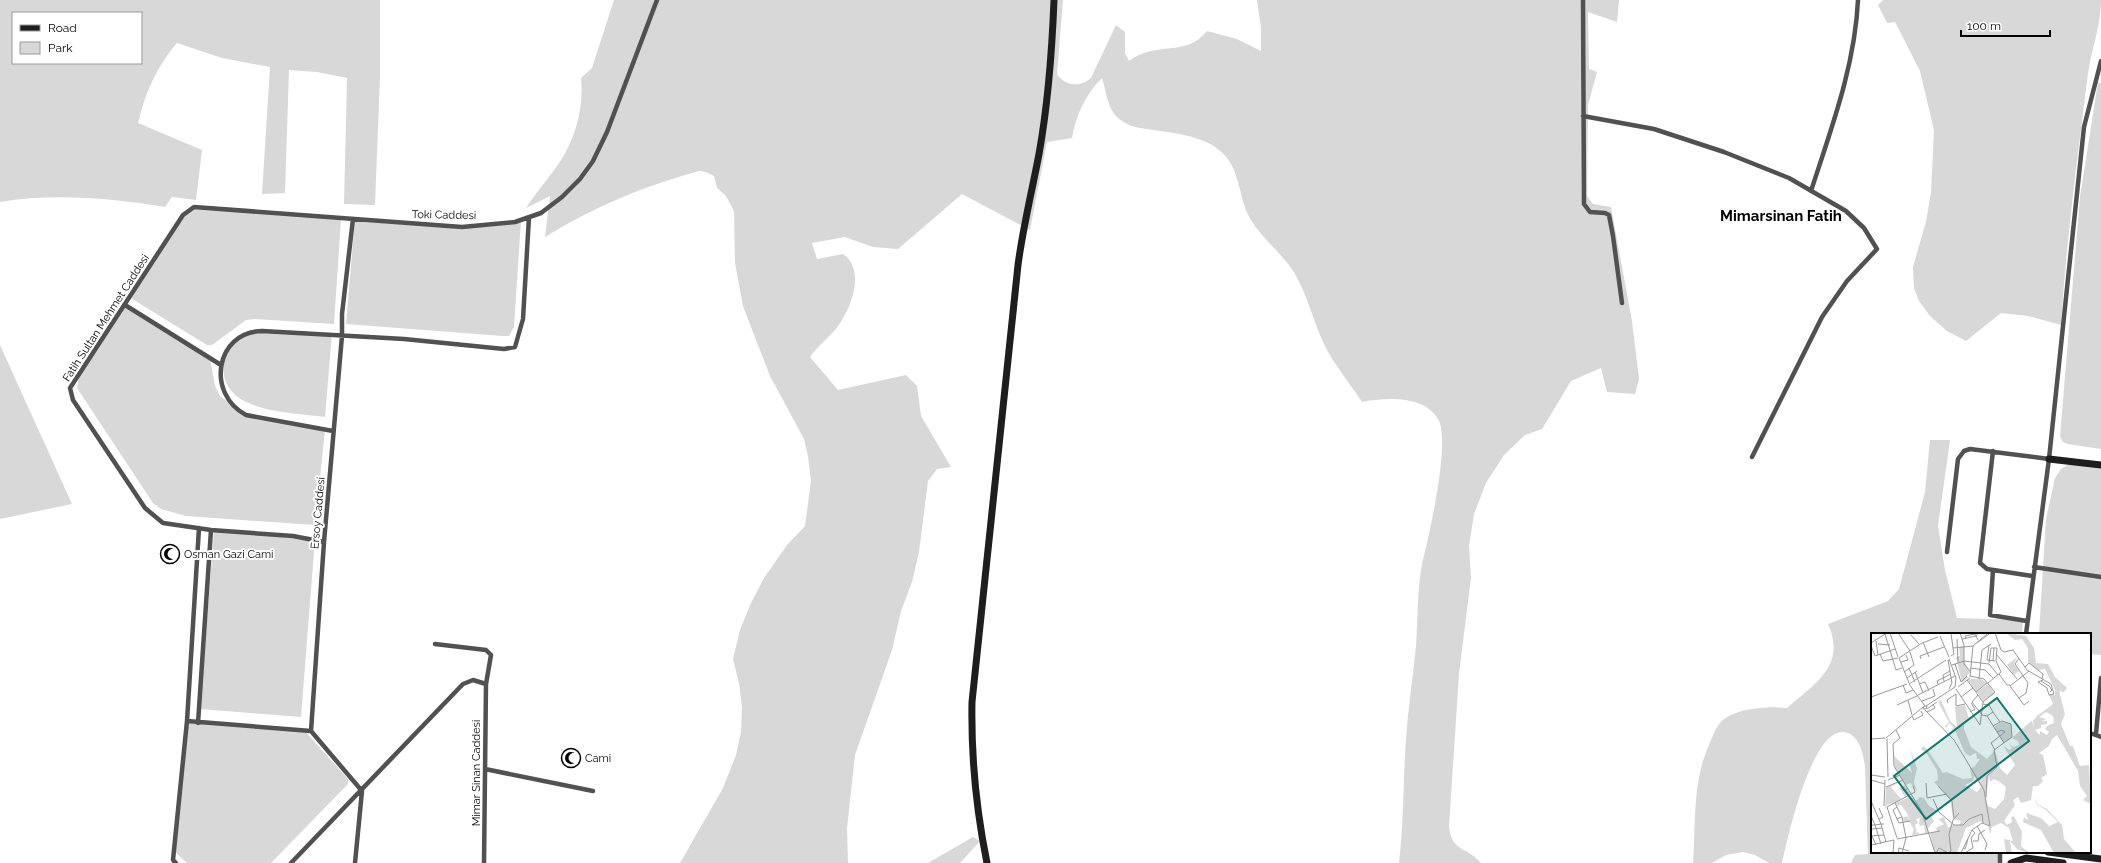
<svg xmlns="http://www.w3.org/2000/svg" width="2101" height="863" font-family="Raleway,sans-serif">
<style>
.green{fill:#d8d8d8;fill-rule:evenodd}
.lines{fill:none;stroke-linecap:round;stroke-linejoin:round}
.street{stroke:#515151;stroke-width:4.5}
.secondary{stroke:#1e1e1e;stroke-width:7}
.labels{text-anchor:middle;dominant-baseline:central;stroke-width:4;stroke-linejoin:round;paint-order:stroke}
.street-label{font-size:11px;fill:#000;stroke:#fff}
.poi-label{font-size:11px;fill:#000;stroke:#fff;text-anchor:start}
.district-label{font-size:15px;font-weight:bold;fill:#000;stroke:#fff}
.inset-road{fill:none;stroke:#999;stroke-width:1}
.view{fill:#0f766e;fill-opacity:0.15;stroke:#0f766e;stroke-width:2}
.inset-edge{fill:none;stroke:#000;stroke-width:2}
</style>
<rect width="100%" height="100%" fill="#fff"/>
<!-- green -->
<path class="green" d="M 0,0 L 380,0 L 380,77 L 375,205 L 344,204 L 347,78 L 317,72 L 289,70 L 285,193 L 262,194 L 270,67 L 222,58 L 177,43 C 157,66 145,93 138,123 L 202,150 L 196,200 L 172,197 L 165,207 C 111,198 54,193 0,202 ZM 13,13 L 141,13 L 141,63 L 13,63 Z
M 614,0 L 1063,0 L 1057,74 C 1065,86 1080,88 1091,78 L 1116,25 L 1125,32 L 1125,53 L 1129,61 C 1157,40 1185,58 1207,31 L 1237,39 L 1261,51 L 1261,28 L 1257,0 L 1619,0 L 1617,22 L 1588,12 L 1589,69 L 1597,72 L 1588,105 L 1587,196 L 1593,204 L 1611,207 L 1632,321 L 1639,379 L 1635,394 L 1607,392 L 1601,368 L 1571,381 L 1542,429 L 1525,435 L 1504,455 L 1486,483 L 1474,514 L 1469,546 L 1471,578 L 1459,674 L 1449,826 C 1451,852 1468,847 1481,863 L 1399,863 C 1404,822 1403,780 1406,739 C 1408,708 1413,677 1416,646 C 1418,619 1417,590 1422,564 C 1429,536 1450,445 1439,421 C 1427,395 1386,397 1362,402 C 1350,383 1334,365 1324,344 C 1313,321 1308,296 1295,274 C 1283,254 1263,240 1251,220 C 1237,197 1242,168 1219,150 C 1200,133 1160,132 1135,127 C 1107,118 1109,101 1102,78 C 1085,95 1076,115 1072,138 L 1047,142 L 1030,230 L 962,194 L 898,249 L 873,247 L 845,237 L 812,243 L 817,259 L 843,254 C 867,270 850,312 835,330 C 827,339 817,347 810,357 L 838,390 L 906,375 L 917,386 L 921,416 L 951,467 L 937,469 L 928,481 L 919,552 L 912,582 L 901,611 L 892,650 L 855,755 L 847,828 L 848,863 L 680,863 L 723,788 L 736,755 L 741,732 L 742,707 L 739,683 L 733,659 L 740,630 L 751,603 L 764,578 L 787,545 L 805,526 L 811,481 L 808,456 L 804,439 L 770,376 L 743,306 L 735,263 L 734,211 L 726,196 L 717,188 L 714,176 L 706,172 L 699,171 C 644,186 593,207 545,237 L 550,196 L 526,208 C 537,191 550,177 561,160 C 576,137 584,106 581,78 L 592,68 Z
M 1883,0 L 2101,0 C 2101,27 2090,53 2087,81 C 2077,162 2066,243 2061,325 L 2028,316 L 2001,313 L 1966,341 L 1947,331 L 1930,316 L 1919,301 L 1914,288 L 1913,267 L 1926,222 L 1931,192 L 1934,130 L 1920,71 L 1895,22 L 1887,23 L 1878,5 Z
M 2098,82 L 2101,84 L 2101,449 L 2068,444 L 2063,442 L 2060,436 L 2080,197 Z
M 193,207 L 341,219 L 334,324 L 255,319 L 246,320 L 212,345 L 207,345 L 129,297 L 182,217 Z
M 355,219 L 456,227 L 521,221 L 514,327 L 509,336 L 503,336 L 346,324 Z
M 123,305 L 210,358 L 215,386 L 220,396 L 241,412 L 325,430 L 315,525 L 186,516 L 161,509 L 153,503 L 77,388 L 80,370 Z
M 257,329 L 332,333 L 325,417 C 296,413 238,413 226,382 C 222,372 222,364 227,355 C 235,338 238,333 257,329 Z
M 0,345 L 72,504 L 0,519 Z
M 1930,440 L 1950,440 L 1938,526 L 1945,570 L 1957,618 L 2023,620 L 2022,634 L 1872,634 L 1872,852 L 1998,852 L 1998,863 L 1851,863 L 1855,855 L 1868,854 L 1865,767 C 1864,756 1860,738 1848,733 C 1813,719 1787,841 1782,863 L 1769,863 L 1755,855 L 1743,852 L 1726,855 L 1712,863 L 1693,863 C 1696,823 1692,783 1709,745 C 1712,738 1715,729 1720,723 C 1733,708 1769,706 1787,708 C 1814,684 1847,666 1828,624 L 1888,601 L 1899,589 L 1925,492 Z
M 2070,463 L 2101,466 L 2101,655 L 2090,654 L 2090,634 L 2039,634 L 2046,519 L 2055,478 L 2061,469 Z
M 214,531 L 312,537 L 315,539 L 301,717 L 200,709 Z
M 187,722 L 303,729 L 348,779 L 348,784 L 271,863 L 187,863 L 175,852 Z
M 973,837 L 980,841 L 960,863 L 928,863 Z"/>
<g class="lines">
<!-- street -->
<path class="street" d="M 1583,0 L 1584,204 L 1590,212 L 1605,213 L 1609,215 L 1613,236 L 1622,303
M 1583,116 L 1654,129 L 1724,152 L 1789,178 L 1846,211 L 1864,228 L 1877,249 L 1847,281 L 1822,317 L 1752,457
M 1811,191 C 1831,129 1855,66 1858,0
M 353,219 L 342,314 L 342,336 L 324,542 L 311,731 L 362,791 L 355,863
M 125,305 L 221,365
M 333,431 L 246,415 C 206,394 215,332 262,331 L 404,339 L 504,349 L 515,347 L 523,319 L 529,217
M 1993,451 L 1980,563 L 1987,569 L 2032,576
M 324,542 L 293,536 L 211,530 L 163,523 L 145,508 L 73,400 L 70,388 L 183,215 L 194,207 L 462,227 L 515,222 L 541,213 L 562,197 L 580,179 L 593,161 L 607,132 L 657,0
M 1947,552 L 1958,459 L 1964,451 L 1970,449 L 2049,459
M 2034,567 L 2101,577
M 1993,570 L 1990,615 L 2027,621
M 2026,634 L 2049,459 L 2084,127 L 2101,61
M 435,644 L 486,650 L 491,655 L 486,684 L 484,863
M 187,721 L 199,528
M 198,723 L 211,530
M 2090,733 L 2101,737
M 2096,734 L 2101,678
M 485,769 L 593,791
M 2000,852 L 2000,863
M 176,863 L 173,860 L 187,721 L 311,731
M 291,863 L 463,684 L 473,680 L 486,684"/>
<!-- secondary -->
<path class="secondary" d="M 2049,459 L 2101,465
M 2048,852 L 2101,859
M 987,863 C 976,809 971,757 972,702 L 1018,265 C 1023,227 1032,191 1039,154 C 1048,104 1052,51 1054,0
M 2011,863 L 2026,858 L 2063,863"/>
</g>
<!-- icons -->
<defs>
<g id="mosque-ring" transform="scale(1)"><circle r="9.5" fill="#fff" stroke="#000" stroke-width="1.5"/><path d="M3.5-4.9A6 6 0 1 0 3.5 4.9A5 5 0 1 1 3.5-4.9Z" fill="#000"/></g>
</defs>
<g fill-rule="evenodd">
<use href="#mosque-ring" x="170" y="554"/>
<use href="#mosque-ring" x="571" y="758"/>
</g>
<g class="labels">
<!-- street labels -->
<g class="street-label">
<text transform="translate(444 215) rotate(1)">Toki Caddesi</text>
<text transform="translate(106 318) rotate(-57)">Fatih Sultan Mehmet Caddesi</text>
<text transform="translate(318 513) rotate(-85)">Ersoy Caddesi</text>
<text transform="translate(476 773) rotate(-90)">Mimar Sinan Caddesi</text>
</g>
<!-- poi labels -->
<g class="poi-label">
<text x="184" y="554">Osman Gazi Cami</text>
<text x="585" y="758">Cami</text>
</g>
<!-- district labels -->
<g class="district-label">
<text x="1781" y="216">Mimarsinan Fatih</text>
</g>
</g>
<!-- overview -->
<g transform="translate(1871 633)">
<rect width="220" height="220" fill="#fff"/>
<path d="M 135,0 L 155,3 L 163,15 L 165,30 L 177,31 L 184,44 L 196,55 L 193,59 L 188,58 L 194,81 L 190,91 L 199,113 L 202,113 L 209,133 L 218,132 L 220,171 L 212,167 L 216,163 L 209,153 L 207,138 L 186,102 L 181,106 L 178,113 L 168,120 L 172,122 L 176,141 L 170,145 L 172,148 L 167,153 L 162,153 L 160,167 L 150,170 L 147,164 L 142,167 L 144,172 L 133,188 L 136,192 L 141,189 L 140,184 L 143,183 L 151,199 L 150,213 L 158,220 L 146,216 L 139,208 L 141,220 L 135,220 L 133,206 L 142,208 L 138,195 L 130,190 L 121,194 L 119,201 L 117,192 L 109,188 L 95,195 L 86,220 L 64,220 L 59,200 L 66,198 L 65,195 L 73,191 L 67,186 L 73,184 L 77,195 L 81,192 L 88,192 L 90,188 L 82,186 L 79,166 L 63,149 L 67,147 L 66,137 L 56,121 L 50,116 L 52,113 L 56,116 L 72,140 L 76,139 L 92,146 L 101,145 L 99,135 L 103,134 L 109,126 L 106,126 L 105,120 L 99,123 L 94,120 L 83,95 L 79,103 L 82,94 L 78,90 L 76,94 L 73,94 L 78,89 L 67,69 L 70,67 L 79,88 L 86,94 L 84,74 L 94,72 L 98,86 L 93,90 L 93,96 L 100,114 L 116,126 L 124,117 L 129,135 L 136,142 L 144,132 L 132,112 L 138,117 L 141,115 L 137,109 L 142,114 L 148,112 L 147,108 L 141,105 L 133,110 L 123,94 L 131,89 L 140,91 L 141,105 L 159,89 L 161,88 L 163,95 L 162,88 L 166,83 L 182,71 L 178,62 L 184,62 L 184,57 L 174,36 L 167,37 L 157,29 L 157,15 L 151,6 L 144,7 ZM 175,79 L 182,83 L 183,90 L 176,93 L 174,96 L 178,99 L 176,102 L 169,98 L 169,102 L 164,97 L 170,95 L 170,92 L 176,91 L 176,88 L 171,88 L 175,86 L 168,84 ZM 103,143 L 110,154 L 106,159 L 94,152 L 102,148 ZM 118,143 L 119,149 L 123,146 L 129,149 L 126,154 L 129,149 L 135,154 L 133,166 L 124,176 L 117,173 L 115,167 ZM 93,13 L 93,28 L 99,39 L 95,44 L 98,44 L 87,53 L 91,50 L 85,24 L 89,23 L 88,14 ZM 146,24 L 143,31 L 148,38 L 143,42 L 136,32 ZM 99,46 L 110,46 L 116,50 L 105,59 L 97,47 ZM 117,51 L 124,61 L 112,68 L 106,59 ZM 39,116 L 46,135 L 43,149 L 46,158 L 39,150 L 35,152 L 24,134 L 23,123 L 41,140 L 38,131 L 42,128 ZM 27,150 L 20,154 L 30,166 L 34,164 L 28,155 L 34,152 L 39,161 L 26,169 L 16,172 L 14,175 L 15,154 ZM 40,163 L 45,168 L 49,164 L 53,165 L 58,173 L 65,177 L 60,183 L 63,188 L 57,195 L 55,191 L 58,200 L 41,202 L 43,195 L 35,196 L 42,195 L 38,188 L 33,189 L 32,185 L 36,183 L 39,188 L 36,180 L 30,172 L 26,173 L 25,170 ZM 49,185 L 48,190 L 49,193 L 53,192 L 54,200 L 48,201 L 47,198 L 46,201 L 44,192 L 47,190 L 45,186 ZM 163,164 L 167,172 L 176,176 L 191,192 L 193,206 L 205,220 L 183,220 L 170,197 L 152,189 L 153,184 L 156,187 L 157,186 L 155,180 L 170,185 L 178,193 L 187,189 L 175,177 L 166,172 Z" fill="#d8d8d8" fill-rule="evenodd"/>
<path class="inset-road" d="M 19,0 L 27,24M 27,0 L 39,18M 80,0 L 82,15M 89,0 L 93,12 L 93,31 L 99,38M 124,0 L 130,17 L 133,19 L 142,17 L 156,37 L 180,51 L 183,61 L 178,62 L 176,55 L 167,49 L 172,47M 14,1 L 25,37 L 31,35M 40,2 L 48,11M 69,3 L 78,24M 86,6 L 87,29M 91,6 L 105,3 L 107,7M 95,6 L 94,3 L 104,1 L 105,3 L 107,0M 5,8 L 7,22M 52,9 L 58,24M 0,10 L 14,1M 106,10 L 118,1M 7,11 L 19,12M 118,12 L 116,27 L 124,28M 0,13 L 4,23 L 24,16M 9,21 L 12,28 L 27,25M 125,21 L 146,46M 80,23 L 83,21 L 82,15 L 102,13M 28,25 L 51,10 L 67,4M 28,25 L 38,50M 148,25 L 144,31 L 157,50 L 155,60 L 148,65M 50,26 L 49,23 L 73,14M 78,26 L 85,45 L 84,54M 77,27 L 81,50 L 78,56M 122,28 L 123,15M 30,29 L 37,27 L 35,22M 118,30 L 120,15M 84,31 L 90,49 L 96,43M 81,32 L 93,28 L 118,31 L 127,42M 154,34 L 158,30 L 172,41 L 171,46M 38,35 L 44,49M 99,35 L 114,37 L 122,45M 158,38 L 139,53 L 153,72 L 158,68M 33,39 L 43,32 L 39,19M 44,39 L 52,60M 128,41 L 136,52 L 139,52M 99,43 L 113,46 L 124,59M 99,44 L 102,13 L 117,0M 36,45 L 46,38M 108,46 L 111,17 L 120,11M 96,47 L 112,69M 73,48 L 72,42 L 79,38M 170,48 L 178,53 L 181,57 L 179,59M 117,50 L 130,39 L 125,28 L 126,15 L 120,15M 38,51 L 75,27M 38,51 L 54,73M 48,51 L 54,49 L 58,58M 67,51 L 66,48 L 80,41M 32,52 L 35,60 L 42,57M 87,54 L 99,45M 85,56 L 109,92M 105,59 L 116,50M 47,62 L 84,43M 107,62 L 101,69 L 111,82 L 116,83 L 133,110M 0,64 L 36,51M 90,64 L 102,55M 37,67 L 41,82M 51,68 L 64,63 L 62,56M 77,70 L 76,67 L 85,61 L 85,73 L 94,71M 112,71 L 118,72 L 122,79 L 116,83M 26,72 L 46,63M 53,73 L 56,73 L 55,76 L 52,76 ZM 55,73 L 84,54M 56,76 L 66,69M 54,77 L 83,107 L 113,157 L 119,193 L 111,190 L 101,197 L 90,220M 56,79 L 64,75 L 62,71M 99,79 L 104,76 L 100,70M 122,79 L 129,89M 41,83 L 43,87 L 52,82 L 50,78M 109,92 L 112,69 L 124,59M 25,97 L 29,105 L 22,111 L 23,133 L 51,179 L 64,220M 15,105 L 52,74M 0,106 L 14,105M 16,106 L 17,144M 124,117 L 120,110 L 134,99 L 131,97 L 126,99M 0,142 L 14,144M 0,147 L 14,151M 17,147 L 29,142M 28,149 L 33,158 L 37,155M 55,150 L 56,165 L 76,161M 67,153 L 81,168 L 83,185M 15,154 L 32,147M 115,164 L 116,143 L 126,134 L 123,117 L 141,104 L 140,91 L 131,88 L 122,93M 62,166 L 68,179 L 83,192 L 92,192 L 98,186 L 111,181 L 112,190M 0,168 L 10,191 L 13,191M 24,170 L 31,184 L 35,205 L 31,220M 13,173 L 14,147M 16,174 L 44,159 L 42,153M 16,174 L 26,205M 26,174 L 22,177 L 26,186M 0,183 L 4,192 L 10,191 L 11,195 L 0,196M 31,184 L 26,186 L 28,190 L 39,188M 8,186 L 12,184 L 8,175M 0,192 L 4,192 L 10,211M 106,193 L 116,211 L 114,217M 11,195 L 15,209M 0,201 L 5,212M 0,203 L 13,202M 26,206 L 69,198M 102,208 L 107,208 L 108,201 L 114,197M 0,212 L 23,207M 92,215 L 94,216 L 97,206M 22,220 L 23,207M 27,220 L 28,215 L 38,218M 65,220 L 68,215 L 77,220 L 80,218 L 78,201 L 82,187 L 88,180M 94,220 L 102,215 L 100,205 L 104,200 L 101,197"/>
<path class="view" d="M 126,65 L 158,108 L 55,186 L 23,143 Z"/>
<rect width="220" height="220" class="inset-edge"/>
</g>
<!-- legend -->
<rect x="12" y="12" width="130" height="52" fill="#ffffff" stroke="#999999"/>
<rect x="20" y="25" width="20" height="6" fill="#1e1e1e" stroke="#999999"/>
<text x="48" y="32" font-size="12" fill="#000000">Road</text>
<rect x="20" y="42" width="20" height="12" fill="#d8d8d8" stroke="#999999"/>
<text x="48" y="52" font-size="12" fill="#000000">Park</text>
<!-- scale -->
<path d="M1961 30v6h89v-6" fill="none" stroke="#000000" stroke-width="2"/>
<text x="1967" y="30" font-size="12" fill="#000000" stroke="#ffffff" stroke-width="3" paint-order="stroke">100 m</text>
</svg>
